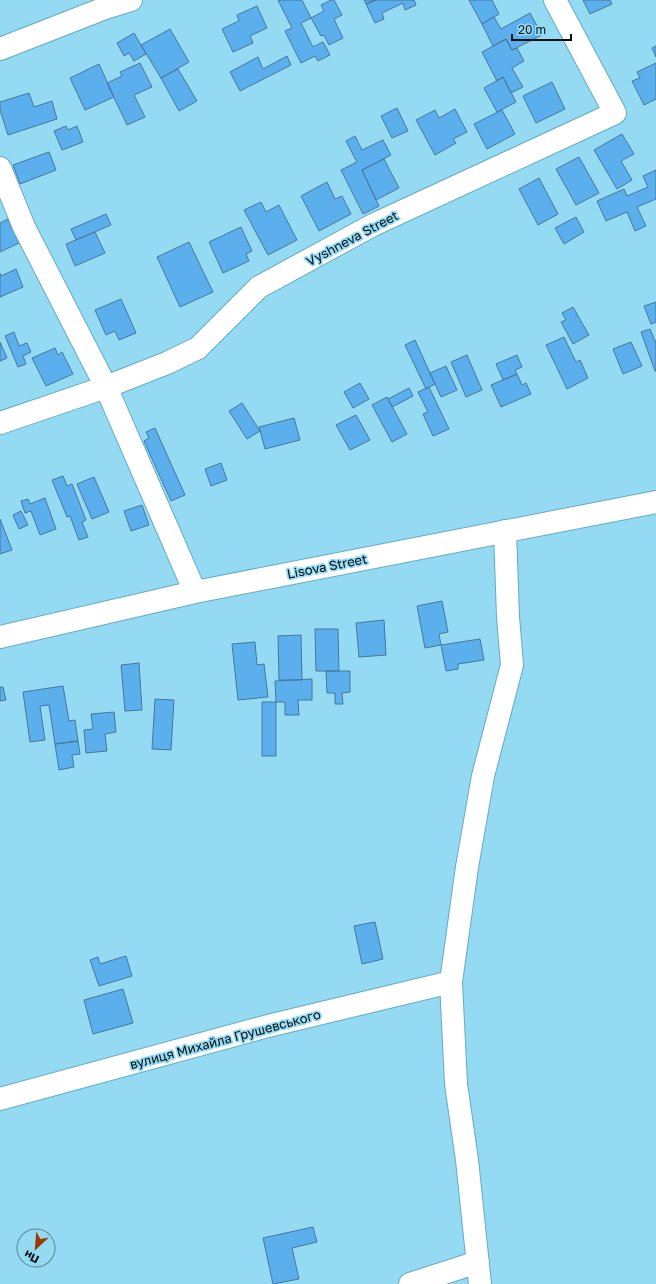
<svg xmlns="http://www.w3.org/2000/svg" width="656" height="1284" font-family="'Golos Text',sans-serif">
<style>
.building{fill:#5cafed;stroke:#47779b}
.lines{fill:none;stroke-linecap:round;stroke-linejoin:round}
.minor-casing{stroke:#66aac2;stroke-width:24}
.minor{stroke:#fff;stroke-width:22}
.labels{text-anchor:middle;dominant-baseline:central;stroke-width:3.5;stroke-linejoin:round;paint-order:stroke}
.street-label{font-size:13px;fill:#000e15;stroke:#95daf3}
</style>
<rect width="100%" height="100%" fill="#95daf3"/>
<!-- building -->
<path class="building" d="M 278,0 L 302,0 L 311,18 L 301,23 L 313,47 L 323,42 L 330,55 L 318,61 L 315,56 L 301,63 L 285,31 L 292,28 Z
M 331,0 L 334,0 L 342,15 L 334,19 L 343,38 L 329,45 L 324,35 L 321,36 L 311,18 L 324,11 L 321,5 Z
M 364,0 L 376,0 L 366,4 Z
M 376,0 L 414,0 L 416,5 L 405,10 L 403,3 L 382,13 L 384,19 L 375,23 L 366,4 Z
M 469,0 L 492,0 L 499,14 L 482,24 Z
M 583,0 L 610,0 L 612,4 L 590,14 Z
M 257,6 L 267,28 L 250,36 L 253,43 L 233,52 L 222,29 L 239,21 L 237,15 Z
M 530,13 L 542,35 L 512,50 L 506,39 L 493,46 L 482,24 L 494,17 L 501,29 Z
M 170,29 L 189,62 L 161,78 L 141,45 Z
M 134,33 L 146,54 L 134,61 L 129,53 L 124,56 L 117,43 Z
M 506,39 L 512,50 L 517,48 L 524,61 L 512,68 L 523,87 L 511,93 L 503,77 L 497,81 L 482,52 Z
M 656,46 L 656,57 L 652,48 Z
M 287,56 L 291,65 L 240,91 L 230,72 L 258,57 L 263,69 Z
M 140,63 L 152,87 L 134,95 L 145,117 L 127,125 L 107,83 L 122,76 L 120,72 Z
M 656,63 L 656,99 L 644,105 L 632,81 L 640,78 L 637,72 Z
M 99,64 L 114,97 L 85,110 L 70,78 Z
M 178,69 L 197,101 L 179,111 L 161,78 Z
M 503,77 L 516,102 L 497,112 L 484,88 Z
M 552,82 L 565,109 L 536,123 L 523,96 Z
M 29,93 L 34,107 L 52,101 L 57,119 L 8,135 L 0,110 L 0,102 Z
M 397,108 L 408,131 L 392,138 L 381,116 Z
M 455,109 L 467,132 L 453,139 L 456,143 L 435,155 L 416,120 L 435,110 L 439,118 Z
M 502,110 L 515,134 L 487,149 L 474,124 Z
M 66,126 L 68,130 L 77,126 L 83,142 L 62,150 L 54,131 Z
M 622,134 L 634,154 L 621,161 L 632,180 L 617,189 L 594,150 Z
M 355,136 L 362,150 L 383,140 L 391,155 L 362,170 L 379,206 L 363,214 L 341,170 L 357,162 L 346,141 Z
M 49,152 L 56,170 L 20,184 L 13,165 Z
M 579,157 L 599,193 L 576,205 L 556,169 Z
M 384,159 L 399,188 L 376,200 L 362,170 Z
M 656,170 L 656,199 L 637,207 L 646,226 L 635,231 L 627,212 L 606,221 L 597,201 L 624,189 L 627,196 L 648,187 L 643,176 Z
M 539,178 L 558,214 L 538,225 L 519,189 Z
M 327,182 L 335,199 L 342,196 L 351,214 L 319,231 L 301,196 Z
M 261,202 L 266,212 L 279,205 L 297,240 L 268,255 L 244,210 Z
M 106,214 L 111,225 L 76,240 L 71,229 Z
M 576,217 L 584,232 L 564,244 L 555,228 Z
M 8,219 L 19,243 L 0,252 L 0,223 Z
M 241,227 L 252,251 L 246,254 L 249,261 L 223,273 L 209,242 Z
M 95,232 L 105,253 L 75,266 L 66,244 Z
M 189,242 L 213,292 L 180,307 L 157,257 Z
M 16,269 L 23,287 L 0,297 L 0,273 L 1,276 Z
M 121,299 L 136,333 L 119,340 L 115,331 L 106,335 L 95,310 Z
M 656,302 L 656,322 L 651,324 L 644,306 Z
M 573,307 L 589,335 L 573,344 L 561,322 L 566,320 L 562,313 Z
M 650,329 L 655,341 L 656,341 L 656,371 L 655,371 L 641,332 Z
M 14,332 L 19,346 L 27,343 L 31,352 L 23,356 L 26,364 L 18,367 L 5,336 Z
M 564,337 L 576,362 L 580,360 L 588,378 L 567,389 L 546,345 Z
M 415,340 L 435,384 L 426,389 L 405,345 Z
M 0,342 L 7,358 L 0,361 Z
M 631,342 L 642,366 L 623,374 L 613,349 Z
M 55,348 L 58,355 L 62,352 L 73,374 L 46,386 L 32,358 Z
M 467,355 L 482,390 L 466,397 L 451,362 Z
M 517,355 L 522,367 L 515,370 L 517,374 L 503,380 L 496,364 Z
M 446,366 L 457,390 L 441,397 L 430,373 Z
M 517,374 L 522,385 L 526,383 L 531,394 L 501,407 L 491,385 Z
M 360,383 L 369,399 L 353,408 L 344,392 Z
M 429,387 L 449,429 L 433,436 L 423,414 L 428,412 L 418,392 Z
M 409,388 L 413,396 L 392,407 L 388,399 Z
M 387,397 L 407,434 L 392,442 L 372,405 Z
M 242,403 L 260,431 L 247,439 L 229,411 Z
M 356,415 L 370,440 L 350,450 L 336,425 Z
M 294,418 L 300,440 L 265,449 L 259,427 Z
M 155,428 L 185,495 L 171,501 L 144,441 L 149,438 L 146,432 Z
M 221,463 L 227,480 L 211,486 L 205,469 Z
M 63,476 L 67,486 L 72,484 L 86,520 L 82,522 L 88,537 L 79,540 L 70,516 L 67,517 L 52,480 Z
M 94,477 L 109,512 L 92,519 L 77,484 Z
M 45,498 L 56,529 L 40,535 L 31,511 L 25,513 L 21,501 L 28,499 L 30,504 Z
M 142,505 L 149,525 L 131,531 L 124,511 Z
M 21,511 L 28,525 L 19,529 L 13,515 Z
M 0,519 L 12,550 L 0,554 Z
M 442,601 L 448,632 L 439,634 L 441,645 L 425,648 L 417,606 Z
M 384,620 L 386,655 L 359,657 L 356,623 Z
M 315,629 L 338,629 L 339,671 L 316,671 Z
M 301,635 L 302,680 L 279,680 L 278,636 Z
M 480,639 L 484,660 L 458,664 L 458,669 L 446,671 L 441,645 Z
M 255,642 L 257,665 L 264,664 L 268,697 L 238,700 L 232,644 Z
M 139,663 L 142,710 L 125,711 L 121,665 Z
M 326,671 L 350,671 L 350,692 L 342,693 L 343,704 L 335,704 L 335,693 L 327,693 Z
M 312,679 L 312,700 L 298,700 L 299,715 L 285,715 L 285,702 L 276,702 L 275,681 Z
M 63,686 L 69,721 L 75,720 L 78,741 L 55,744 L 49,705 L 40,706 L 45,740 L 30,742 L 23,692 Z
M 0,687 L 3,687 L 6,700 L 0,701 Z
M 155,699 L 174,700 L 171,750 L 152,749 Z
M 262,702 L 276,702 L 276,756 L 262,756 Z
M 114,712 L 116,732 L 105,734 L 107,751 L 86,753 L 84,730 L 93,729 L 91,714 Z
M 78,741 L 80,754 L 72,755 L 74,767 L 59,770 L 55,744 Z
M 375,922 L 383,959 L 362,964 L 354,926 Z
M 126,956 L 132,976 L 99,986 L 90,960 L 98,957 L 100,964 Z
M 123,989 L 133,1023 L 93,1034 L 84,1000 Z
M 313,1227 L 317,1242 L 292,1248 L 299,1279 L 273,1284 L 263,1238 Z"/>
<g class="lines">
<!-- minor casing -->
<g class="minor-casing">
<path id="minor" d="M 0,49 L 105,8 L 131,0
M 0,168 L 24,227 L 106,387 L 195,592
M 0,423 L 106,387 L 167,363 L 198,348 L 259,287 L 373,225 L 615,113 L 555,0
M 0,637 L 195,592 L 656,502
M 0,1099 L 268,1026 L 451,982
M 410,1284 L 478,1262
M 480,1284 L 467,1160 L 456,1084 L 451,982 L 467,867 L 483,776 L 512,665 L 508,617 L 505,531"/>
</g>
<!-- minor -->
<use href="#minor" class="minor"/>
</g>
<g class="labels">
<!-- street labels -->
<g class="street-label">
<text transform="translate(352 238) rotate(-28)">Vyshneva Street</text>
<text transform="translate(327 566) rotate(-11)">Lisova Street</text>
<text transform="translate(225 1039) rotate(-15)">вулиця Михайла Грушевського</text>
</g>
</g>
<!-- north arrow -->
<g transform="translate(36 1248) rotate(206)"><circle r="19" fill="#95daf3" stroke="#59889a"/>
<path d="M0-3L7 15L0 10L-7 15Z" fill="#9d3a00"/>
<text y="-6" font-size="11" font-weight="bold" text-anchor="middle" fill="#000e15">Пн</text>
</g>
<!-- scale -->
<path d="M512 34v6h59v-6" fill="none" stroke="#000e15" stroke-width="2"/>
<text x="518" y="34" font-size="12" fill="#000e15" stroke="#95daf3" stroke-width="3" paint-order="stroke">20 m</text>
</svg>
